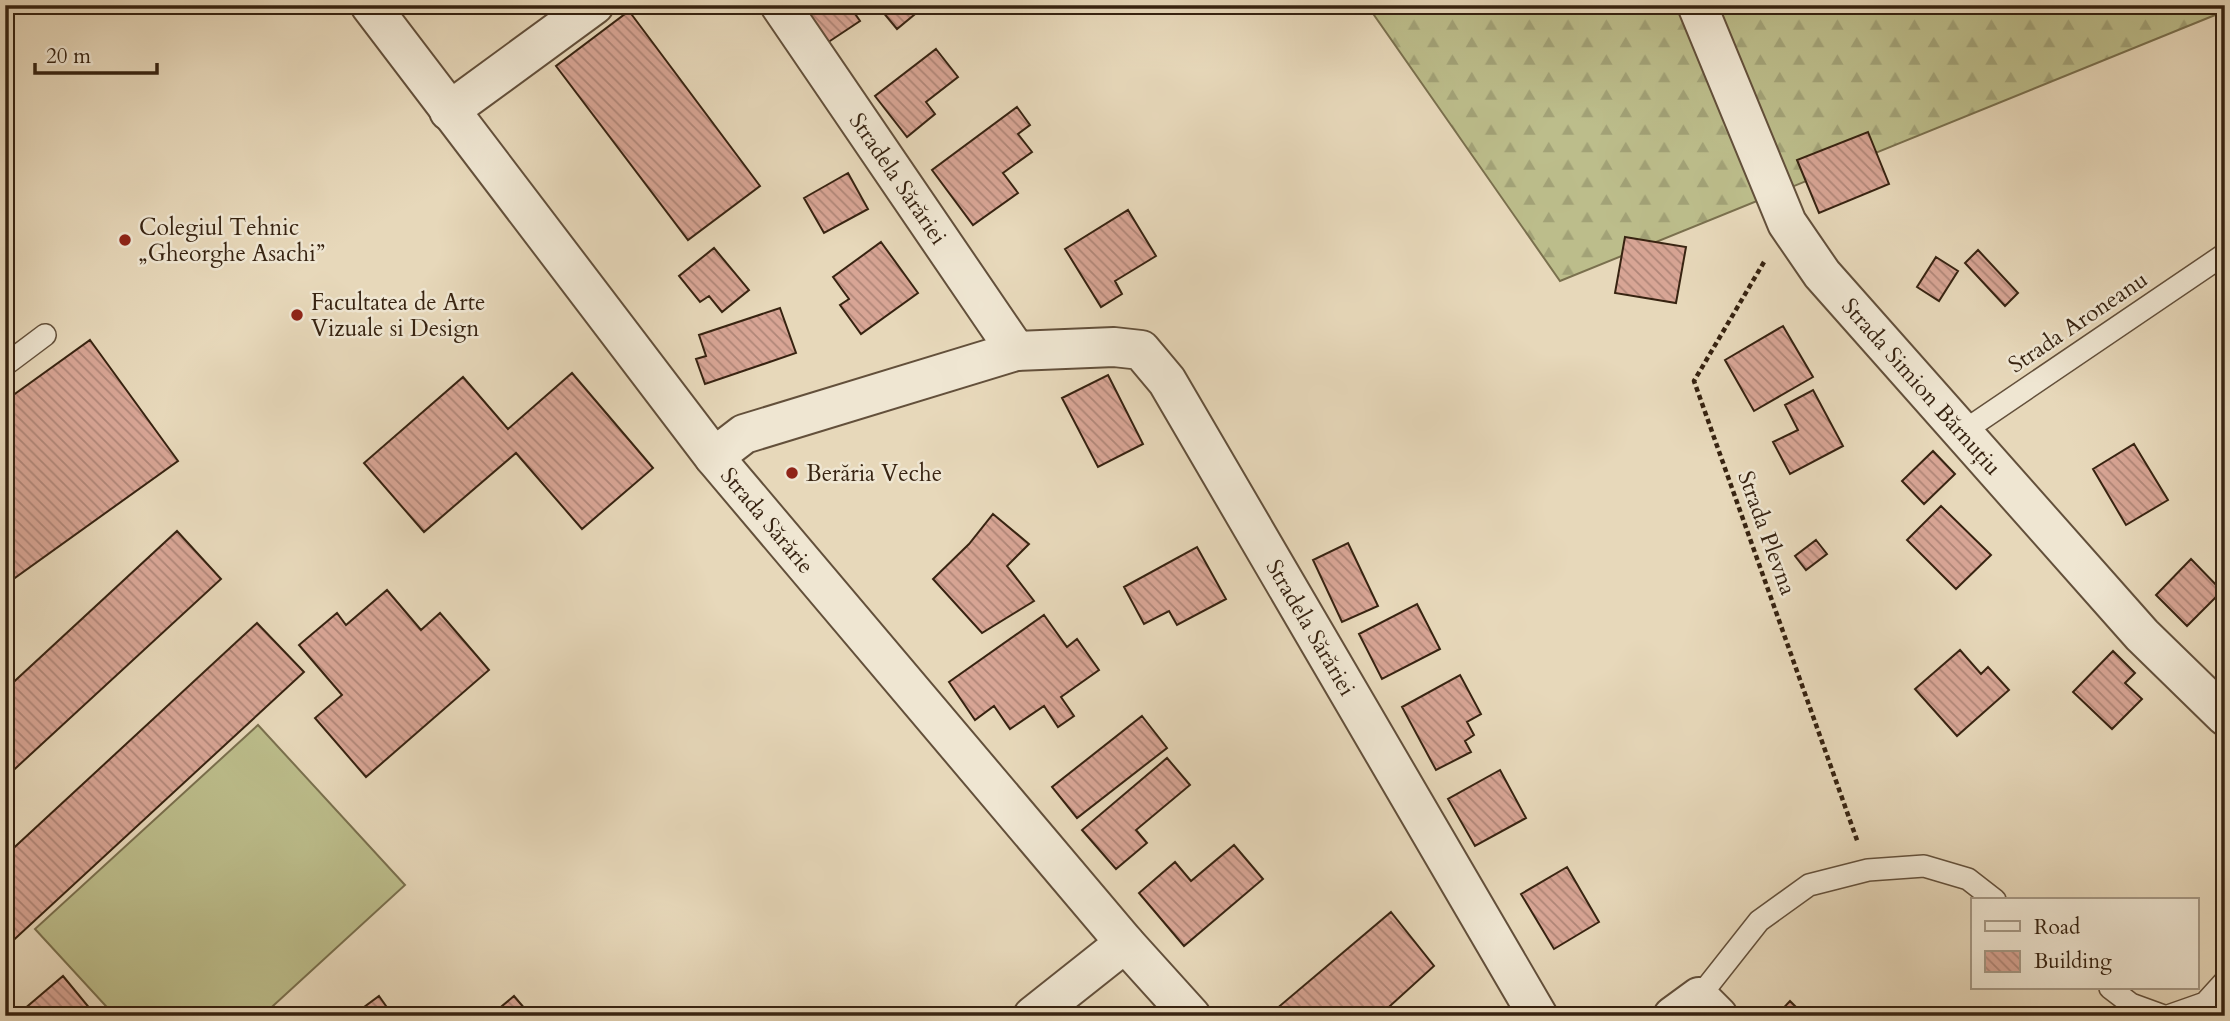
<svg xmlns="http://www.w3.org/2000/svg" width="2230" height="1021" font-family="Cardo,serif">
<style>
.forest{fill:url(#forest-firs);stroke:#7a704e;stroke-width:2}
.pitch{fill:#bcbd8b;stroke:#7a704e;stroke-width:2}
.building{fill:url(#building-back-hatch);stroke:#372311;stroke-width:2}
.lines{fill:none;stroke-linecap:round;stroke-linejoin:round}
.service-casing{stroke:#63503b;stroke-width:24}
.minor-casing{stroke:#63503b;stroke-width:42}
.tertiary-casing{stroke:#63503b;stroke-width:42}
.path{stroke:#372311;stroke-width:4.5;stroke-dasharray:5 3.5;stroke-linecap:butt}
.service{stroke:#efe6d2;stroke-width:21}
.minor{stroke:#efe6d2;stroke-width:38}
.tertiary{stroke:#efe6d2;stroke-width:38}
.poi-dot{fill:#8f2418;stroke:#efe6d2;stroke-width:2.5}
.labels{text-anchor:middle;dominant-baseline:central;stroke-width:5;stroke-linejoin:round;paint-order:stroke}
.street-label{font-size:23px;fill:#372311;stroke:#efe6d2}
.poi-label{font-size:23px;fill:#372311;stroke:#efe6d2;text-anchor:start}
</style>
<defs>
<pattern id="forest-firs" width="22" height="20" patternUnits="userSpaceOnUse" patternTransform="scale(1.75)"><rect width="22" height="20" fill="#bcbd8b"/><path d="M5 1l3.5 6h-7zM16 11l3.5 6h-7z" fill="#a2a277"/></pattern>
<pattern id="building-back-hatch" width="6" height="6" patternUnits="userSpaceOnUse" patternTransform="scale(1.75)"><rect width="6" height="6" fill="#d8a595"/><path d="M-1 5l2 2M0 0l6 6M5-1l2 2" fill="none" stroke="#b08678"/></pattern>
</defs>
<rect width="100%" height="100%" fill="#e7d8ba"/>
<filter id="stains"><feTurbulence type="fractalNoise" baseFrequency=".00286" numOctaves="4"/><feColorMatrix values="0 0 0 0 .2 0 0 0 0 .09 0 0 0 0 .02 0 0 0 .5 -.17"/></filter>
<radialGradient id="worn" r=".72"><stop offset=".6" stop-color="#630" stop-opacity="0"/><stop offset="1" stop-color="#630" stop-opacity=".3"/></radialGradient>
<!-- forest -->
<path class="forest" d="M 1367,5 L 2225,5 L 2225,11 L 1560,281 Z"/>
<!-- pitch -->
<path class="pitch" d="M 258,725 L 405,885 L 262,1016 L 115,1016 L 35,929 Z"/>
<!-- building -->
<path class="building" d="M 800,5 L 849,5 L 860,21 L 827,43 Z
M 877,5 L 926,5 L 897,29 Z
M 629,11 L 760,186 L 688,240 L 556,66 Z
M 936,49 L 958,77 L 926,102 L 935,114 L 907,137 L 875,96 Z
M 1017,107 L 1030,125 L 1018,134 L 1032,152 L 1003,173 L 1018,193 L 973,225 L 932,170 Z
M 1868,132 L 1889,184 L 1819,213 L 1797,160 Z
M 848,173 L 868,209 L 824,233 L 804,198 Z
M 1128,210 L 1156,256 L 1115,281 L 1122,294 L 1101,307 L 1065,249 Z
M 1625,237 L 1686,247 L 1676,303 L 1615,293 Z
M 881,242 L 918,293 L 861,334 L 840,305 L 849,299 L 833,277 Z
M 714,248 L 749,290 L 722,312 L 709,296 L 700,302 L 679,276 Z
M 1978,250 L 2018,293 L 2005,306 L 1965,263 Z
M 1936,257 L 1958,271 L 1939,301 L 1917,287 Z
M 780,308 L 796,353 L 705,384 L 696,359 L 706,356 L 699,335 Z
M 1783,326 L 1813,377 L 1754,411 L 1725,360 Z
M 90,340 L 178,461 L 5,585 L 5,401 Z
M 572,373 L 653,468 L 582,529 L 516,453 L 424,532 L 364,463 L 463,377 L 508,429 Z
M 1108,375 L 1143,444 L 1098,467 L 1062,398 Z
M 1813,390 L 1843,446 L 1790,474 L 1773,442 L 1798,430 L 1785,405 Z
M 2134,444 L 2168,500 L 2126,525 L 2093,469 Z
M 1933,451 L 1955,474 L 1924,504 L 1902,481 Z
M 1941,506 L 1991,555 L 1956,589 L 1907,540 Z
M 993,514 L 1029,544 L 1007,566 L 1034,601 L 982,633 L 933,579 L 969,544 Z
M 177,531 L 221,579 L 5,778 L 5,690 Z
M 1816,540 L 1827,554 L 1806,570 L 1795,556 Z
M 1348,543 L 1378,606 L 1342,622 L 1313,560 Z
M 1197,547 L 1226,599 L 1177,625 L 1169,611 L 1144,624 L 1124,587 Z
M 2191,559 L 2222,591 L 2187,626 L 2156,595 Z
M 387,590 L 421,630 L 440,613 L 489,670 L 366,777 L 315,718 L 342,695 L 299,645 L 337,613 L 346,625 Z
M 1417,604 L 1440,649 L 1382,679 L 1359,634 Z
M 1044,615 L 1067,647 L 1077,639 L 1099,670 L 1061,697 L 1074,716 L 1058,727 L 1044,706 L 1010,729 L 994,706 L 975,720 L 949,682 Z
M 257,623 L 304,672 L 5,948 L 5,856 Z
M 1960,650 L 1981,674 L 1988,667 L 2009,690 L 1957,736 L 1915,689 Z
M 2113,651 L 2135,673 L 2125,683 L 2142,699 L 2112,729 L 2073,692 Z
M 1460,675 L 1481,714 L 1467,722 L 1474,735 L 1465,741 L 1471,752 L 1436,770 L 1402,707 Z
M 1142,716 L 1167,748 L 1077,818 L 1052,787 Z
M 1167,758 L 1190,785 L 1136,830 L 1147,843 L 1116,869 L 1082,830 Z
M 1500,770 L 1526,818 L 1475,846 L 1448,799 Z
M 1234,845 L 1263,879 L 1184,946 L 1139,893 L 1175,862 L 1191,881 Z
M 1567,867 L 1599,922 L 1554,949 L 1521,894 Z
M 1391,912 L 1434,966 L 1379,1016 L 1268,1016 Z
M 63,976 L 96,1016 L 16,1016 Z
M 379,996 L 393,1016 L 352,1016 Z
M 514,996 L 531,1016 L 490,1016 Z
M 1790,1001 L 1805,1016 L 1776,1016 Z"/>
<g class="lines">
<!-- service casing -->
<g class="service-casing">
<path id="service" d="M 5,365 L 45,335
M 1961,433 L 2225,254
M 2110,988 L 2131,1004 L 2164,1016
M 1699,997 L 1759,921 L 1809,885 L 1868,870 L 1924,866 L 1968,879 L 1995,900
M 2168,1016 L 2205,1003 L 2225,981"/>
</g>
<!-- minor casing -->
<g class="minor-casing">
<g id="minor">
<path id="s1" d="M 780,5 L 1016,351 L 1114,347 L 1141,350 L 1167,381 L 1538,1016"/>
<path id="s2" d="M 1697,5 L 1787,223 L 1822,274 L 2142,635 L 2225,716"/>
<path d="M 449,111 L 594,5"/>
<path d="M 714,457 L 744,434 L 1016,351"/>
<path d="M 1673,1016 L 1699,997 L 1718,1016"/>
</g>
</g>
<!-- tertiary casing -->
<g class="tertiary-casing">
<g id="tertiary">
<path id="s3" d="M 370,5 L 714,457 L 1125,943 L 1191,1016"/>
<path d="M 1033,1016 L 1125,943"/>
</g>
</g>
<!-- path -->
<path class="path" d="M 1764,262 L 1694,381 L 1858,843"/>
<!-- service -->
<use href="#service" class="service"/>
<!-- minor -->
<use href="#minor" class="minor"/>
<!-- tertiary -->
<use href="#tertiary" class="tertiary"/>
</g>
<!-- markers -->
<g class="poi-dot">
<circle cx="125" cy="240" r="7"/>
<circle cx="297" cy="315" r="7"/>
<circle cx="792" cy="473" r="7"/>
</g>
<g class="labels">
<!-- street labels -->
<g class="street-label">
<text stroke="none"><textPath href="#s1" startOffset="210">Stradela Sărăriei</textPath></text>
<text transform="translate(2078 322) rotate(-34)">Strada Aroneanu</text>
<text stroke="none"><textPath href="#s2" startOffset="448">Strada Simion Bărnuțiu</textPath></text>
<text stroke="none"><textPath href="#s3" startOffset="651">Strada Sărărie</textPath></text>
<text transform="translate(1767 533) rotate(70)">Strada Plevna</text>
<text stroke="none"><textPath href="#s1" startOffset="870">Stradela Sărăriei</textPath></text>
</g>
<!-- poi labels -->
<g class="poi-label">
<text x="139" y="227">Colegiul Tehnic<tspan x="139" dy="26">„Gheorghe Asachi”</tspan></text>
<text x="311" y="302">Facultatea de Arte<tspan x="311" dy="26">Vizuale si Design</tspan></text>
<text x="806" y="473">Berăria Veche</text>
</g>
</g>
<!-- margin -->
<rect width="2230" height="1021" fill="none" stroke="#e7d8ba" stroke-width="28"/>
<rect x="7" y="7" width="2216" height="1007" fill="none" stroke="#372311" stroke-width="3.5"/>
<rect x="14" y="14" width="2202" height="993" fill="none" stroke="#372311" stroke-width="2"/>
<!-- legend -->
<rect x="1971" y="898" width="228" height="91" fill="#efe6d2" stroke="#a59885" stroke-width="2"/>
<rect x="1985" y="921" width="35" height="10" fill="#efe6d2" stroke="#a59885" stroke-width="2"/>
<text x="2034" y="934" font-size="21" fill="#372311">Road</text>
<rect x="1985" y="951" width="35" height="21" fill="url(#building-back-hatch)" stroke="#a59885" stroke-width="2"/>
<text x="2034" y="968" font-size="21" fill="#372311">Building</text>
<!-- scale -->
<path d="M35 63v10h122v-10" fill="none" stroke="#372311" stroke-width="3.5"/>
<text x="46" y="63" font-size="21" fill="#372311" stroke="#efe6d2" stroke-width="5" paint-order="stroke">20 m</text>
<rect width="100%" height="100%" filter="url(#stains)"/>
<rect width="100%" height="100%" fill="url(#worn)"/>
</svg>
